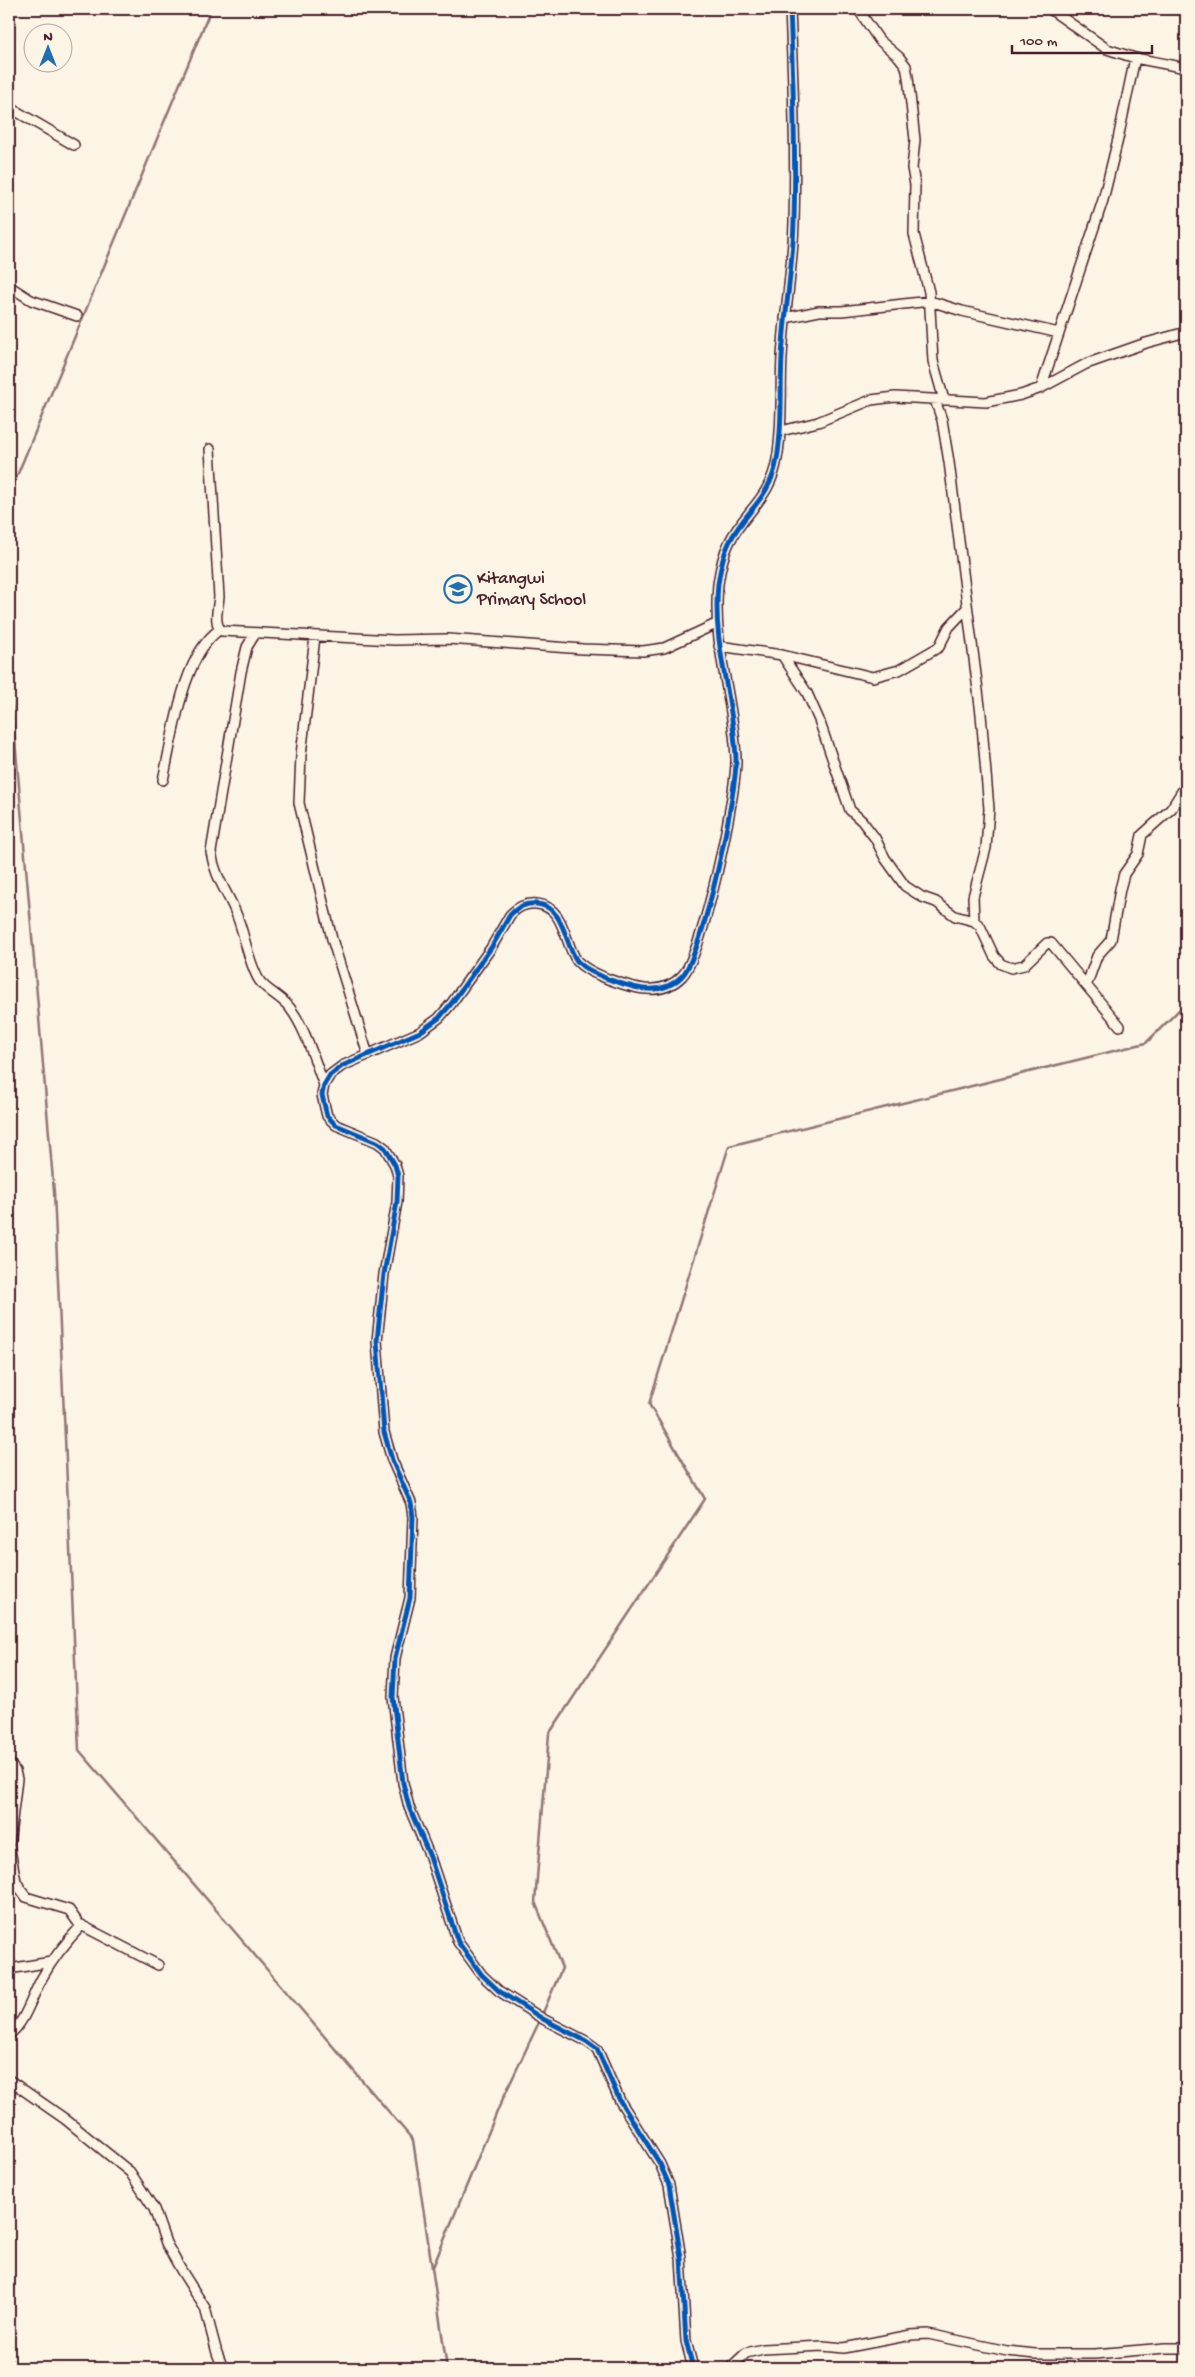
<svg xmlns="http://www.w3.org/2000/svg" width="1195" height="2377" font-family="'Gochi Hand',sans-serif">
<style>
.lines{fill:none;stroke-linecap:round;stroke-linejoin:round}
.stream{stroke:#917474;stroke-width:2.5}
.minor-casing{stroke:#4a1f2b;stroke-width:12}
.minor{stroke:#fcf5e5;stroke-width:9}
.cycleway-casing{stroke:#fcf5e5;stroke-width:8}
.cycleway{stroke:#0057b8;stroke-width:5}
.labels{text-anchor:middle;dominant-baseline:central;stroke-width:4;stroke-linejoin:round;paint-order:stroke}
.poi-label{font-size:18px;fill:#4a1f2b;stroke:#fcf5e5;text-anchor:start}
</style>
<rect width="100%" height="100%" fill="#fcf5e5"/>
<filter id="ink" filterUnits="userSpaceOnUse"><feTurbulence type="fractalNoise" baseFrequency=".02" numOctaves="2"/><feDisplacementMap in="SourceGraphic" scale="10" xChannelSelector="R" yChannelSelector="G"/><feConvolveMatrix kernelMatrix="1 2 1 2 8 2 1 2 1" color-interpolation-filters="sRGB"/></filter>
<g filter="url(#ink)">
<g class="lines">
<!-- stream -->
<path class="stream" d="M 9,495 L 211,9
M 9,670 L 54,1192 L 79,1750 L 413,2140 L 447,2368
M 542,2015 L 562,1968 L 535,1902 L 549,1734 L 705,1499 L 649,1404 L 729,1146 L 1146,1043 L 1186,1003
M 433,2267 L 499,2107 L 540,2020"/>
<!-- minor casing -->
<g class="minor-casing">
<path id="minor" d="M 858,9 L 879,40 L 899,57 L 906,66 L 908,77 L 915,140 L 912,168 L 915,185 L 914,234 L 929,292 L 933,361 L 944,400
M 1050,9 L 1107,49 L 1135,58 L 1186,68
M 9,107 L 74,145
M 9,286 L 31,300 L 77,316
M 785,318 L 819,311 L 842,311 L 930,301 L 962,311 L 1059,333
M 1041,388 L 1103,200 L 1118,139 L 1135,58
M 935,400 L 942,420 L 949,462 L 981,714 L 989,809 L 986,848 L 973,897 L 974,921
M 781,431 L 818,422 L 871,400 L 895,397 L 986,402 L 1021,395 L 1041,388 L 1086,364 L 1146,343 L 1186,332
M 210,449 L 219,597 C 218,608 213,624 222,631 L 394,640 L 448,639 L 583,649 L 643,651 L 664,648 L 716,624
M 255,634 L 247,647 L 241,672 L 211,852 C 215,877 226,890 235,911 C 245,933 247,960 259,980 C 265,990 282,997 290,1008 C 306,1029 314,1060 324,1085
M 315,637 L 301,755 L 299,803 L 332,939 L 368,1055
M 719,646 L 782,655 L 873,677 L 899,670 L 939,647 L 949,627 L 967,608
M 782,655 L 807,693 L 819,720 L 850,810 L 862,821 L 875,838 L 885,858 L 905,886 L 922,897 L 936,902 L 955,916 L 974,921 L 980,926 L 994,956 L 1001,964 L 1011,968 L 1024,965 L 1047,943 L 1051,943 L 1120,1026
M 163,780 C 173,737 182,656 219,630
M 1087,984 L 1097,956 L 1111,940 L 1120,889 L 1124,874 L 1138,854 L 1142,835 L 1171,809 L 1186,785
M 9,1762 L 15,1771 L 17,1779 L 9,1845 L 16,1881 L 21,1890 L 26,1897 L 69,1910 L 79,1924 L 158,1965
M 9,1969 L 51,1962
M 9,2035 C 26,2021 31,1998 42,1978 C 53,1958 66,1942 82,1925
M 9,2080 L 65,2119 L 130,2172 L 154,2209 L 166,2243 L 181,2270 L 205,2308 L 217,2353 L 223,2368
M 9,2365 L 12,2368
M 693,2368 L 686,2341 L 681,2258 L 669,2185 L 660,2164 L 620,2101 L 597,2049 L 586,2041 L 543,2019 L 499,1991 L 482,1975 L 458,1942 L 430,1857 L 409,1807 L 403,1783 L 393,1697 L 395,1658 L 410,1598 L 413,1517 L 411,1503 L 392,1460 L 384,1432 L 377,1341 L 384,1274 L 397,1202 L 398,1176 L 395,1165 L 385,1148 L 377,1142 L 336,1125 L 327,1116 L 322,1095 L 324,1085 L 330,1075 L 342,1066 L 420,1032 L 439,1018 L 451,1004 L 491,948 L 510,915 C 518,907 525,903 537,904 C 565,907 564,943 577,961 C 585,970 597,974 608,979 C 633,988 661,998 682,976 C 703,955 737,792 736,759 C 734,698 712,647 718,584 C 720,570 723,555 729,543 C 745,510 770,500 777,459 C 784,421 779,382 783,344 C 786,303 793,263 794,222 C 796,151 793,80 790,9
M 730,2368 L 746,2353 L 763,2349 L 823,2346 L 844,2348 L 911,2335 L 928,2334 L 1007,2351 L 1035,2354 L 1095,2354 L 1165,2348 L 1186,2348"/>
</g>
<!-- minor -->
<use href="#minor" class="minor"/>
<!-- cycleway casing -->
<g class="cycleway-casing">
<path id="cycleway" d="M 693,2368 L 686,2341 L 681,2258 L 669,2185 L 660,2164 L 620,2101 L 597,2049 L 586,2041 L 543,2019 L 499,1991 L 482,1975 L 458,1942 L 430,1857 L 409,1807 L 403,1783 L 393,1697 L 395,1658 L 410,1598 L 413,1517 L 411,1503 L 392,1460 L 384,1432 L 377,1341 L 384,1274 L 397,1202 L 398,1176 L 395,1165 L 385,1148 L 377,1142 L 336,1125 L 327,1116 L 322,1095 L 324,1085 L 330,1075 L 342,1066 L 420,1032 L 439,1018 L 451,1004 L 491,948 L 510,915 C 518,907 525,903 537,904 C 565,907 564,943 577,961 C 585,970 597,974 608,979 C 633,988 661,998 682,976 C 703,955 737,792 736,759 C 734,698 712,647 718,584 C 720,570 723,555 729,543 C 745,510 770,500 777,459 C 784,421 779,382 783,344 C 786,303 793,263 794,222 C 796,151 793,80 790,9"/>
</g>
<!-- cycleway -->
<use href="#cycleway" class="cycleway"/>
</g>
</g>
<!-- icons -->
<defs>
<g id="school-ring" transform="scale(1.4375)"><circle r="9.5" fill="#fcf5e5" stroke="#1f6fb2" stroke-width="1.5"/><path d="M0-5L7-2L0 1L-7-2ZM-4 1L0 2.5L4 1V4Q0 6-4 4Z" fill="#1f6fb2"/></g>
</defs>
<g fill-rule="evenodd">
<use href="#school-ring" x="458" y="589"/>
</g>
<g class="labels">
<!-- poi labels -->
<g class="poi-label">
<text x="477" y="579">Kitangwi<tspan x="477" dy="21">Primary School</tspan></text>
</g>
</g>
<!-- margin -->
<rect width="1195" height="2377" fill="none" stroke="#fcf5e5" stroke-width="30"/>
<rect x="15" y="15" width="1165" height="2347" fill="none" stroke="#4a1f2b" stroke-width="2" filter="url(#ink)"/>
<!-- north arrow -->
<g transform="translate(48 48)"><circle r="24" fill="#fcf5e5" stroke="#b59f9b"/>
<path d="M0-4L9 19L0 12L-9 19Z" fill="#1f6fb2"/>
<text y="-8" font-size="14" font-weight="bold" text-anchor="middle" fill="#4a1f2b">N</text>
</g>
<!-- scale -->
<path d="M1012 45v8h140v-8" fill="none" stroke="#4a1f2b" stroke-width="2.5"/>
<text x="1020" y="45" font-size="15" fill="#4a1f2b" stroke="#fcf5e5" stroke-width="4" paint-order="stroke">100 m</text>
</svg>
